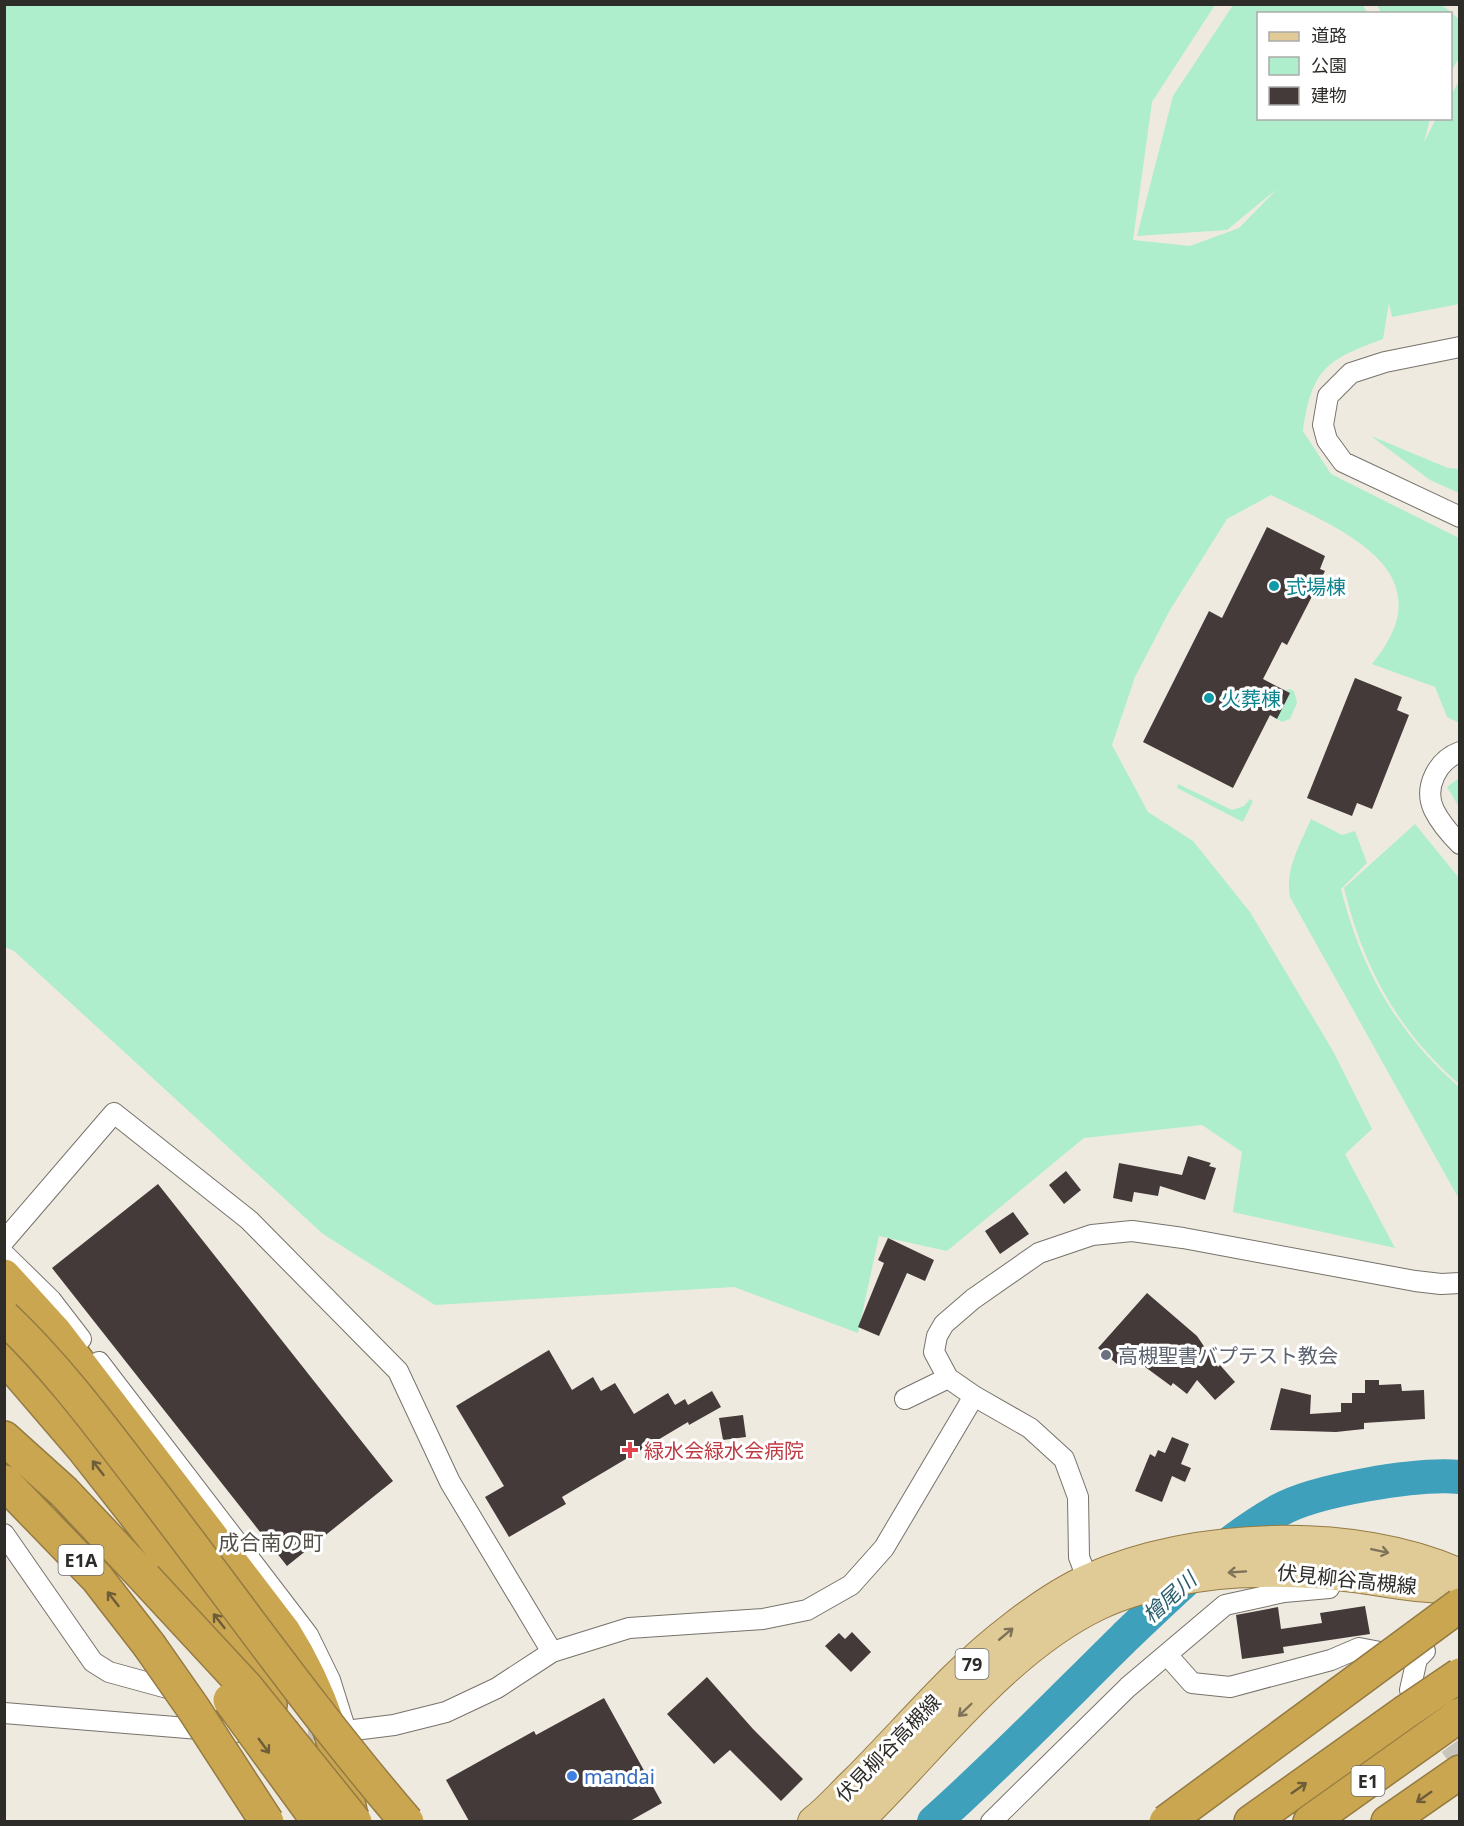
<svg xmlns="http://www.w3.org/2000/svg" width="1464" height="1826" font-family="'Noto Sans','Noto Sans JP',sans-serif">
<style>
.green{fill:#aeeecd}
.lines{fill:none;stroke-linecap:round;stroke-linejoin:round}
.river{stroke:#3fa0bc;stroke-width:34}
.building{fill:#443a39}
.street-tunnel{stroke:#c8c4bb;stroke-width:20;stroke-dasharray:20 10;stroke-linecap:butt}
.street-casing{stroke:#77726a;stroke-width:22}
.primary-casing{stroke:#947b42;stroke-width:34}
.highway-casing{stroke:#947b42;stroke-width:36}
.street{stroke:#fff;stroke-width:20}
.primary{stroke:#e0ca96;stroke-width:32}
.highway{stroke:#cba650;stroke-width:33}
.highway-bridge-casing{stroke:#947b42;stroke-width:36;stroke-linecap:butt}
.highway-bridge{stroke:#cba650;stroke-width:33}
.oneway{stroke:#6d5d39}
.oneway2{stroke:#7e735a}
.culture-dot{fill:#0f9aa8;stroke:#fff;stroke-width:2}
.worship-dot{fill:#6b7280;stroke:#fff;stroke-width:2}
.health-dot{fill:#e0444e;stroke:#fff;stroke-width:2}
.shop-dot{fill:#3f7fe0;stroke:#fff;stroke-width:2}
.labels{text-anchor:middle;dominant-baseline:central;stroke-width:6;stroke-linejoin:round;paint-order:stroke}
.shield{fill:#fff;stroke:#6d6b69;stroke-width:1.5}
.shield-label{font-size:18px;font-weight:bold;fill:#2e2c29}
.culture-label{font-size:20px;fill:#0d838f;stroke:#fff;text-anchor:start}
.worship-label{font-size:20px;fill:#5b616d;stroke:#fff;text-anchor:start}
.health-label{font-size:20px;fill:#be3a42;stroke:#fff;text-anchor:start}
.street-label{font-size:20px;fill:#2e2c29;stroke:#fff}
.shop-label{font-size:20px;fill:#366cbe;stroke:#fff;text-anchor:start}
.neighbourhood-label{font-size:21px;fill:#545048;stroke:#fff}
.water-label{font-size:21px;font-style:italic;fill:#295d6d;stroke:#fff}
</style>
<rect width="100%" height="100%" fill="#efeae0"/>
<!-- green -->
<path class="green" d="M 5,5 L 1215,5 L 1152,102 L 1133,240 L 1190,246 L 1239,228 L 1277,189 L 1227,230 L 1137,236 L 1173,96 L 1233,5 L 1363,5 L 1367,13 L 1258,14 L 1258,118 L 1430,119 L 1424,142 L 1436,119 L 1450,118 L 1451,95 L 1459,81 L 1459,304 L 1392,317 L 1389,303 L 1383,339 C 1326,360 1312,369 1303,431 L 1331,474 L 1459,538 L 1459,723 L 1447,717 L 1435,687 L 1372,664 C 1449,571 1342,530 1271,495 L 1227,519 L 1170,610 L 1135,677 L 1112,745 L 1148,812 L 1193,841 L 1250,912 L 1333,1051 L 1372,1129 L 1345,1154 L 1395,1248 L 1233,1212 L 1242,1152 L 1202,1125 L 1084,1138 L 947,1251 L 879,1236 L 858,1333 L 734,1287 L 435,1305 L 323,1234 L 14,951 L 5,947 Z
M 1377,5 L 1442,5 L 1459,19 L 1459,58 L 1451,72 L 1450,14 L 1381,13 Z
M 1371,436 L 1448,468 L 1459,469 L 1459,493 L 1430,480 Z
M 1290,689 L 1294,691 L 1297,703 L 1290,719 L 1282,722 L 1274,717 L 1290,693 L 1286,690 Z
M 1459,778 L 1459,807 L 1447,787 Z
M 1178,784 L 1232,810 L 1244,806 L 1250,799 L 1253,801 L 1243,822 L 1177,788 Z
M 1311,819 L 1342,835 L 1355,831 L 1367,863 L 1341,889 C 1362,971 1396,1031 1459,1087 L 1459,1199 L 1290,897 C 1285,868 1300,845 1311,819 Z
M 1415,824 L 1459,878 L 1459,1084 C 1398,1031 1363,967 1344,888 Z"/>
<g class="lines">
<!-- river -->
<path class="river" d="M 934,1822 C 1000,1763 1061,1700 1124,1638 C 1172,1592 1220,1544 1278,1511 C 1314,1490 1418,1473 1460,1477"/>
</g>
<!-- building -->
<path class="building" d="M 1267,527 L 1325,556 L 1320,569 L 1325,571 L 1287,645 L 1282,642 L 1263,679 L 1290,693 L 1277,719 L 1270,715 L 1233,788 L 1143,742 L 1209,611 L 1222,618 Z
M 1355,678 L 1402,697 L 1397,710 L 1409,715 L 1372,809 L 1357,803 L 1352,816 L 1307,798 Z
M 1188,1156 L 1211,1163 L 1209,1166 L 1216,1168 L 1205,1200 L 1160,1186 L 1158,1196 L 1134,1192 L 1132,1202 L 1113,1198 L 1119,1163 L 1182,1175 Z
M 1066,1171 L 1081,1190 L 1064,1204 L 1049,1185 Z
M 158,1184 L 393,1481 L 287,1566 L 52,1268 Z
M 1013,1212 L 1029,1234 L 1000,1254 L 985,1231 Z
M 888,1238 L 934,1260 L 925,1281 L 907,1273 L 879,1336 L 858,1327 L 884,1263 L 878,1260 Z
M 1147,1293 L 1197,1336 L 1218,1367 L 1220,1365 L 1235,1382 L 1215,1400 L 1197,1380 L 1187,1394 L 1173,1383 L 1171,1386 L 1126,1353 L 1117,1364 L 1098,1348 Z
M 549,1350 L 572,1390 L 593,1377 L 601,1391 L 615,1383 L 634,1414 L 668,1393 L 675,1405 L 685,1399 L 688,1405 L 712,1391 L 721,1407 L 689,1425 L 688,1422 L 562,1497 L 566,1504 L 509,1537 L 485,1497 L 504,1486 L 456,1406 Z
M 1365,1380 L 1379,1380 L 1379,1385 L 1401,1384 L 1402,1391 L 1424,1390 L 1425,1419 L 1364,1423 L 1364,1429 L 1336,1432 L 1270,1430 L 1281,1388 L 1311,1395 L 1310,1414 L 1341,1412 L 1341,1403 L 1352,1403 L 1352,1393 L 1365,1393 Z
M 743,1415 L 746,1437 L 723,1440 L 719,1418 Z
M 1172,1437 L 1189,1444 L 1181,1464 L 1191,1468 L 1185,1482 L 1172,1476 L 1162,1502 L 1135,1491 L 1150,1454 L 1155,1457 L 1158,1450 L 1165,1453 Z
M 1365,1606 L 1370,1634 L 1283,1647 L 1284,1653 L 1242,1659 L 1236,1615 L 1278,1607 L 1281,1629 L 1322,1623 L 1320,1613 Z
M 852,1632 L 871,1652 L 851,1672 L 825,1646 L 839,1633 L 845,1639 Z
M 707,1677 L 753,1729 L 803,1779 L 781,1801 L 730,1750 L 714,1764 L 667,1714 Z
M 604,1698 L 662,1803 L 630,1821 L 469,1821 L 446,1780 L 534,1731 L 536,1735 Z"/>
<g class="lines">
<!-- street-tunnel -->
<path class="street-tunnel" d="M 1432,1722 L 1460,1760
M 278,1731 L 338,1731"/>
<!-- street casing -->
<g class="street-casing">
<path id="street" d="M 1460,347 L 1385,362 L 1351,373 L 1328,396 L 1323,425 L 1327,440 L 1343,462 L 1460,517
M 1460,752 C 1438,760 1423,787 1434,810 C 1440,822 1450,834 1460,844
M 4,1241 L 114,1113 L 249,1220 L 398,1371 L 450,1482 L 552,1652
M 4,1254 L 51,1300 L 81,1339
M 99,1362 L 308,1635 L 330,1680 L 346,1731 L 394,1725 L 446,1712 L 497,1688 L 552,1652 L 629,1628 L 763,1619 L 807,1610 L 851,1585 L 884,1548 L 974,1396
M 905,1399 L 948,1378
M 4,1534 L 93,1662 L 109,1672 L 182,1692
M 1092,1591 L 1079,1557 L 1078,1497 L 1064,1459 L 1030,1428 L 974,1396 L 948,1378 L 934,1352 L 937,1336 L 944,1324 L 973,1299 L 1039,1253 L 1092,1235 L 1132,1231 L 1183,1238 L 1415,1281 L 1441,1284 L 1460,1283
M 1168,1656 L 1192,1683 L 1230,1687 L 1331,1660 L 1359,1648 L 1417,1659
M 1410,1690 L 1417,1659 L 1425,1651
M 4,1713 L 236,1732
M 991,1822 L 1128,1687 L 1225,1605 L 1284,1592 L 1329,1588 L 1336,1574"/>
</g>
<!-- primary casing -->
<g class="primary-casing">
<path id="primary" d="M 814,1822 C 830,1810 843,1794 857,1781 C 908,1730 955,1672 1012,1629 C 1035,1611 1062,1592 1089,1580 C 1194,1533 1354,1527 1460,1575
M 856,1822 C 929,1751 1005,1648 1098,1604 C 1142,1583 1208,1571 1257,1571 C 1291,1570 1326,1572 1361,1577 C 1394,1582 1425,1588 1460,1587"/>
</g>
<!-- highway casing -->
<g class="highway-casing">
<path id="highway" d="M 4,1276 L 55,1332 L 284,1632 C 323,1694 339,1751 352,1822
M 4,1356 L 83,1448 L 230,1635 L 270,1705
M 4,1438 L 64,1492 L 145,1578
M 4,1482 L 97,1578 L 149,1645
M 1251,1822 L 1404,1713
M 1310,1822 L 1425,1740
M 1388,1822 L 1460,1772"/>
</g>
<!-- street -->
<use href="#street" class="street"/>
<!-- primary -->
<use href="#primary" class="primary"/>
<!-- highway -->
<use href="#highway" class="highway"/>
<!-- highway-bridge casing -->
<g class="highway-bridge-casing">
<path id="highway-bridge" d="M 4,1317 C 57,1367 101,1427 145,1484 C 232,1597 314,1714 407,1822
M 145,1578 L 247,1688 L 355,1822
M 149,1645 L 193,1708 L 267,1822
M 230,1700 L 319,1822
M 1404,1713 L 1460,1675
M 1425,1740 L 1460,1715
M 1166,1822 L 1460,1605"/>
</g>
<!-- highway-bridge -->
<use href="#highway-bridge" class="highway-bridge"/>
</g>
<!-- one-way arrows -->
<defs><path id="oneway-shaft" d="M-6 0H5M1.5-3L5.5 0L1.5 3" fill="none" stroke-width="1.6" stroke-linecap="round" stroke-linejoin="round" transform="scale(1.5)"/></defs>
<g class="oneway">
<use href="#oneway-shaft" transform="translate(98 1468) rotate(-128)"/>
<use href="#oneway-shaft" transform="translate(113 1599) rotate(-128)"/>
<use href="#oneway-shaft" transform="translate(219 1621) rotate(-128)"/>
<use href="#oneway-shaft" transform="translate(264 1746) rotate(54)"/>
<use href="#oneway-shaft" transform="translate(1299 1788) rotate(-35)"/>
<use href="#oneway-shaft" transform="translate(1424 1797) rotate(145)"/>
</g>
<g class="oneway2">
<use href="#oneway-shaft" transform="translate(1380 1551) rotate(12)"/>
<use href="#oneway-shaft" transform="translate(1237 1572) rotate(176)"/>
<use href="#oneway-shaft" transform="translate(1006 1634) rotate(-40)"/>
<use href="#oneway-shaft" transform="translate(965 1710) rotate(136)"/>
</g>
<!-- markers -->
<g class="culture-dot">
<circle cx="1274" cy="586" r="6"/>
<circle cx="1209" cy="698" r="6"/>
</g>
<circle class="worship-dot" cx="1106" cy="1355" r="6"/>
<path class="health-dot" d="M627 1441h6v6h6v6h-6v6h-6v-6h-6v-6h6z"/>
<circle class="shop-dot" cx="572" cy="1776" r="6"/>
<g class="labels">
<!-- shield labels -->
<g class="shield">
<rect x="58.5" y="1545" width="45" height="30" rx="4.5"/>
<rect x="955.5" y="1649" width="33" height="30" rx="4.5"/>
<rect x="1351.5" y="1766" width="33" height="30" rx="4.5"/>
</g>
<g class="shield-label">
<text x="81" y="1560">E1A</text>
<text x="972" y="1664">79</text>
<text x="1368" y="1781">E1</text>
</g>
<!-- culture labels -->
<g class="culture-label">
<text x="1286" y="586">式場棟</text>
<text x="1221" y="698">火葬棟</text>
</g>
<!-- worship labels -->
<g class="worship-label">
<text x="1118" y="1355">高槻聖書バプテスト教会</text>
</g>
<!-- health labels -->
<g class="health-label">
<text x="644" y="1450">緑水会緑水会病院</text>
</g>
<!-- street labels -->
<g class="street-label">
<text transform="translate(1347 1579) rotate(6)">伏見柳谷高槻線</text>
<text transform="translate(888 1748) rotate(-46)">伏見柳谷高槻線</text>
</g>
<!-- shop labels -->
<g class="shop-label">
<text x="584" y="1776">mandai</text>
</g>
<!-- neighbourhood labels -->
<g class="neighbourhood-label">
<text x="271" y="1542">成合南の町</text>
</g>
<!-- water labels -->
<g class="water-label">
<text transform="translate(1169 1597) rotate(-42)">檜尾川</text>
</g>
</g>
<!-- border -->
<rect width="1464" height="1826" fill="none" stroke="#2e2c29" stroke-width="12"/>
<!-- legend -->
<rect x="1257" y="12" width="195" height="108" fill="#ffffff" stroke="#ababa9" stroke-width="1.5"/>
<rect x="1269" y="32" width="30" height="9" fill="#e0ca96" stroke="#ababa9" stroke-width="1.5"/>
<text x="1311" y="42" font-size="18" fill="#2e2c29">道路</text>
<rect x="1269" y="57" width="30" height="18" fill="#aeeecd" stroke="#ababa9" stroke-width="1.5"/>
<text x="1311" y="72" font-size="18" fill="#2e2c29">公園</text>
<rect x="1269" y="87" width="30" height="18" fill="#443a39" stroke="#ababa9" stroke-width="1.5"/>
<text x="1311" y="102" font-size="18" fill="#2e2c29">建物</text>
</svg>
